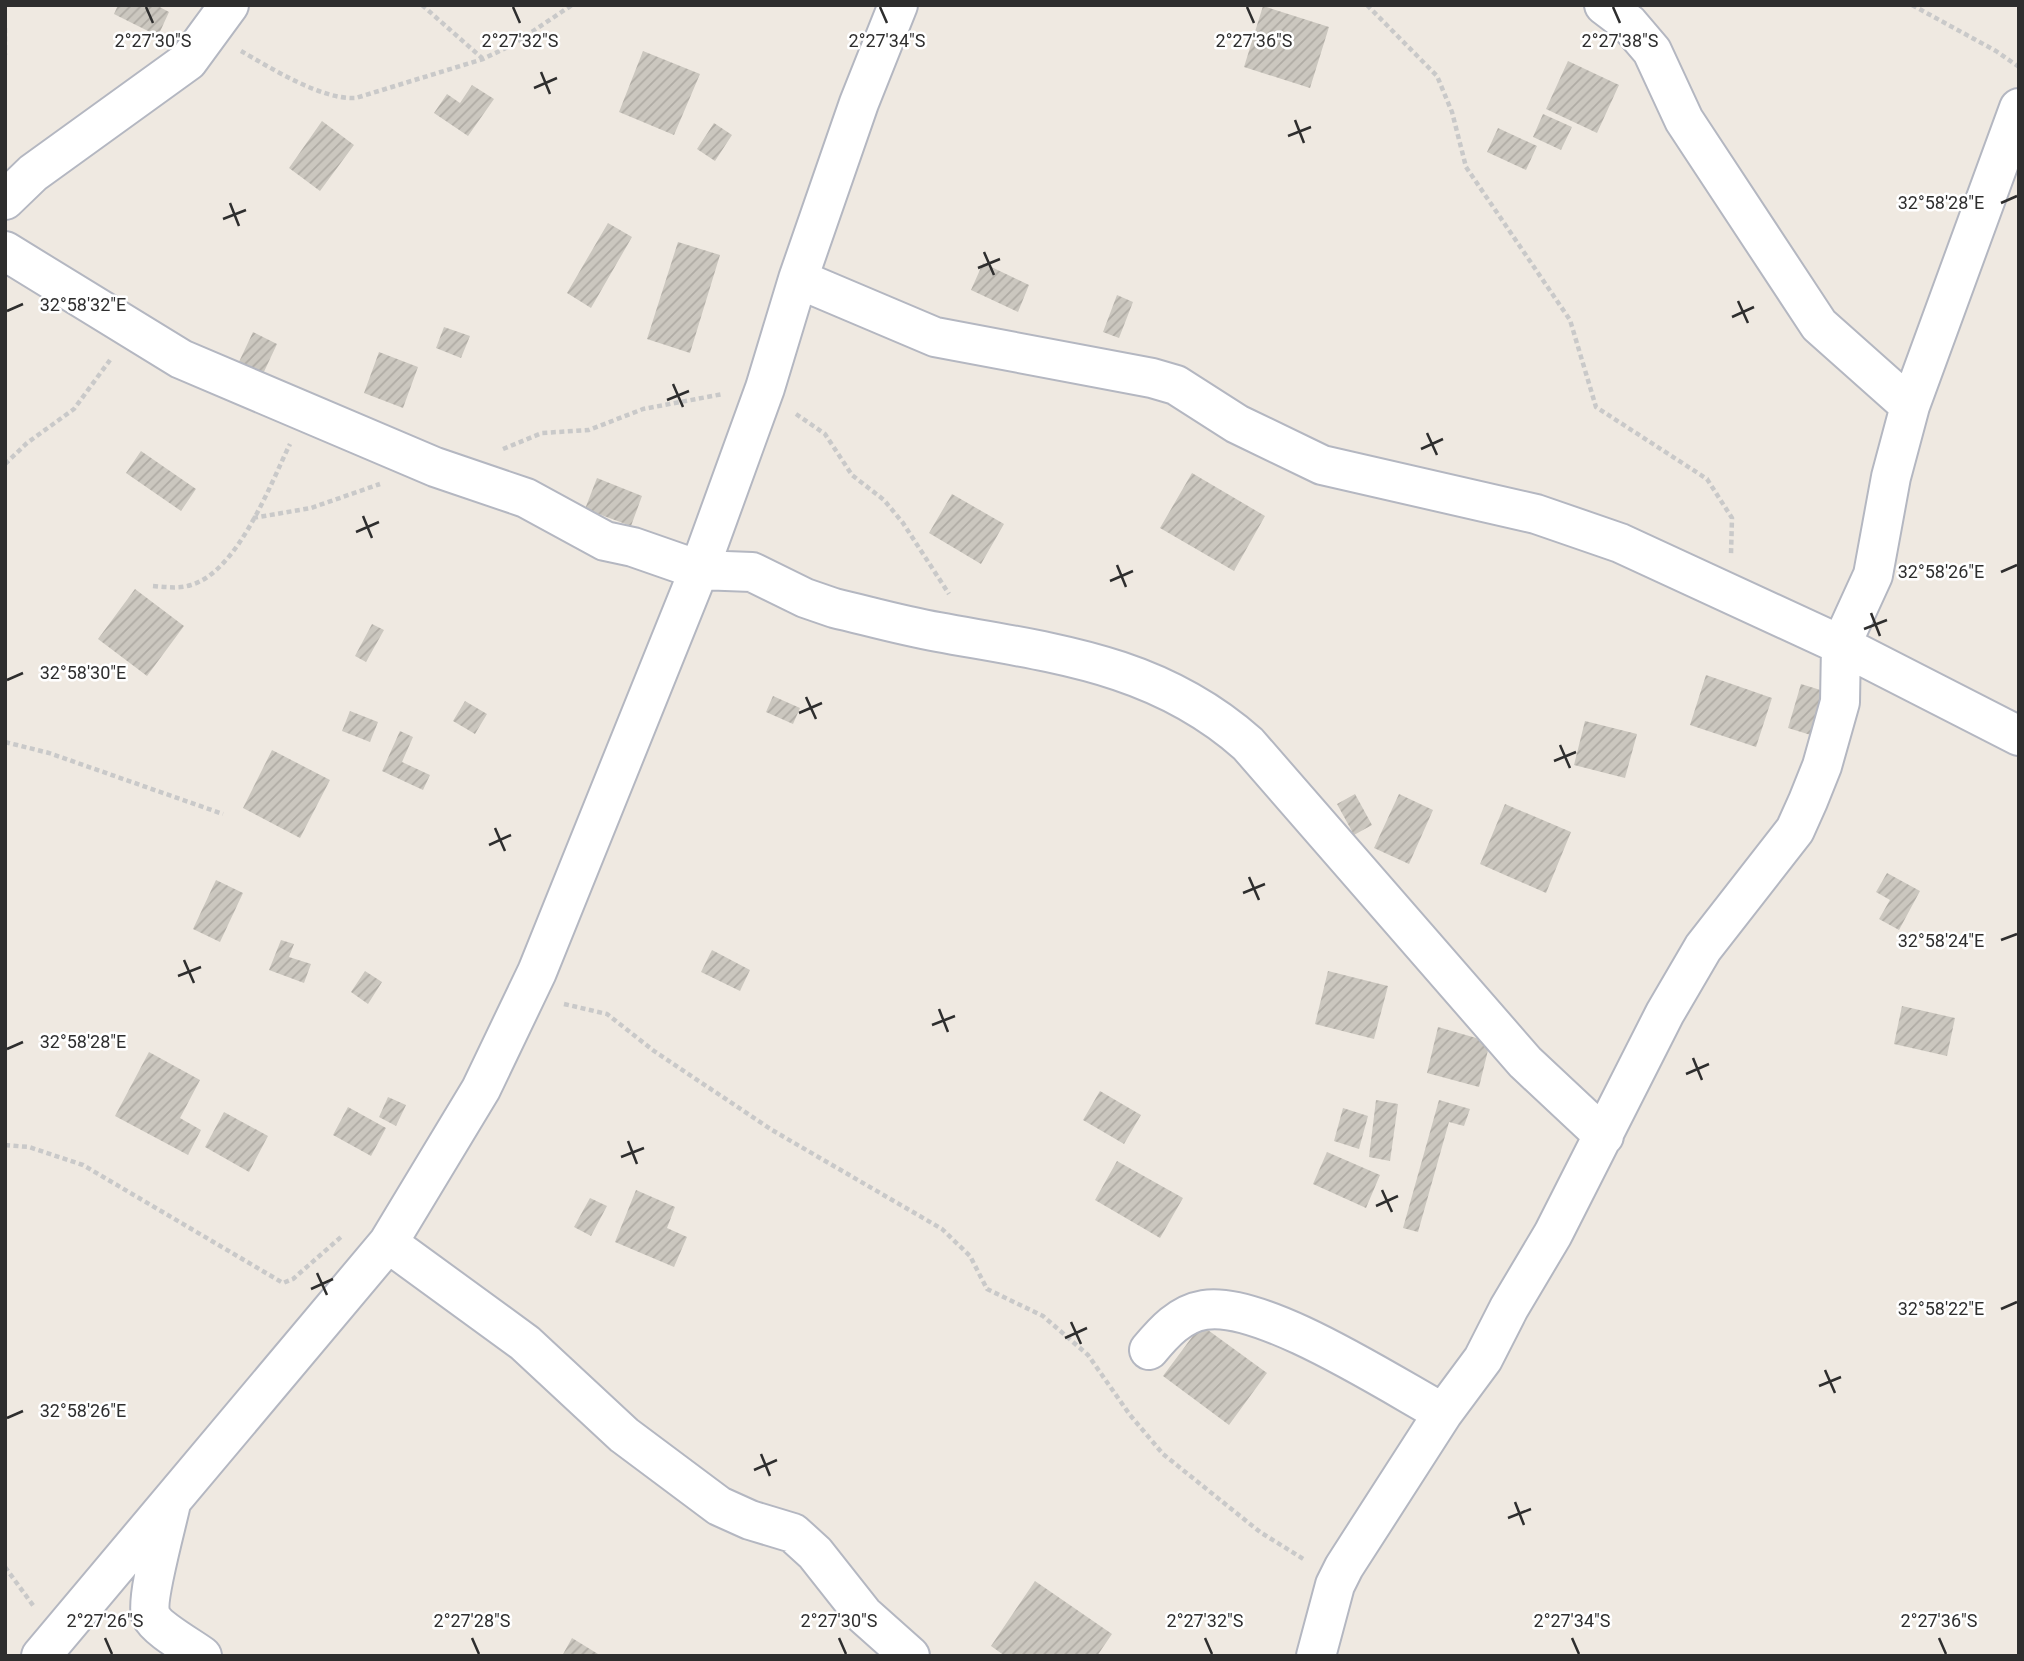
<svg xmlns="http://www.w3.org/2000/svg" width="2024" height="1661" font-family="Roboto,sans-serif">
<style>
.building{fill:url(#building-hatch)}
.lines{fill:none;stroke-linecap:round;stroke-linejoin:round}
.minor-casing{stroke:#b4b7c1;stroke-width:42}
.path{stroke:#c9c9c9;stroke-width:4.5;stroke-dasharray:5 3.5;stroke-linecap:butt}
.minor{stroke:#fff;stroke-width:38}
.ticks{fill:none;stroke:#2e2e2e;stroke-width:2.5}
.ticks-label{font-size:18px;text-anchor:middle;fill:#2e2e2e;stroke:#fff;stroke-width:5;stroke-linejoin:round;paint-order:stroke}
</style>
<defs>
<pattern id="building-hatch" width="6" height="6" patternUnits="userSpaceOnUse" patternTransform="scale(1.75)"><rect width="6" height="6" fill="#cbc7bf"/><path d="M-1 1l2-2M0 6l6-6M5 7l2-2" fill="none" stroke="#afaba4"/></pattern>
</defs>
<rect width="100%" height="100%" fill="#efe9e1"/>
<!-- building -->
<path class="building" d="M 118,5 L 156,5 L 169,12 L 158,36 L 114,14 Z
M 1263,6 L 1329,27 L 1310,88 L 1244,67 Z
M 643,51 L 700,74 L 674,135 L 619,112 Z
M 1568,61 L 1619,85 L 1597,133 L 1546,109 Z
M 472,85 L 494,99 L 468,136 L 434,113 L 447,94 L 460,103 Z
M 1543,114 L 1572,127 L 1561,150 L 1533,137 Z
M 322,121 L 354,145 L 320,191 L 289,168 Z
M 714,123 L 732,135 L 715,161 L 697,149 Z
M 1498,128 L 1537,146 L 1526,170 L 1487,152 Z
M 608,223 L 632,237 L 591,308 L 567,293 Z
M 678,242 L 720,255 L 690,353 L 647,339 Z
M 983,263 L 1029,285 L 1018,312 L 971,290 Z
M 1117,295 L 1133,302 L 1119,338 L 1103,332 Z
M 444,327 L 470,336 L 461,358 L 436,348 Z
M 253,332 L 277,344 L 262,376 L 238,364 Z
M 379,352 L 418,367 L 403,408 L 364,393 Z
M 141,451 L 196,489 L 181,511 L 126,473 Z
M 1192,473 L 1265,516 L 1234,571 L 1160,528 Z
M 597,478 L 642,496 L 631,526 L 585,509 Z
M 952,494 L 1004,524 L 981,564 L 929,533 Z
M 135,589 L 184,626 L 147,676 L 98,639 Z
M 372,624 L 384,630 L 366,662 L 355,656 Z
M 1706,675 L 1772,698 L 1756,747 L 1690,725 Z
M 1801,684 L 1827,692 L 1814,736 L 1788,728 Z
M 773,696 L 800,708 L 793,724 L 766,712 Z
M 465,701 L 487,714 L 475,734 L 453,721 Z
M 350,711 L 378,722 L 370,742 L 342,731 Z
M 1585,721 L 1637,734 L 1625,778 L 1574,765 Z
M 400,731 L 413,737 L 402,762 L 430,775 L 423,790 L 382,771 Z
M 272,750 L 330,780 L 300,838 L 243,808 Z
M 1355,794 L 1372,825 L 1354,835 L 1337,804 Z
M 1399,794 L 1433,810 L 1409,864 L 1374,848 Z
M 1505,804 L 1571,832 L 1546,893 L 1480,864 Z
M 1887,873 L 1920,891 L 1899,930 L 1879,919 L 1890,900 L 1876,892 Z
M 216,880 L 243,893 L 220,942 L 193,929 Z
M 281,940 L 294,944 L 289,957 L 311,964 L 304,983 L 269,970 Z
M 712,950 L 750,970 L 740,991 L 701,972 Z
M 365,971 L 382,982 L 368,1004 L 351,992 Z
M 1328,971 L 1388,986 L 1374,1039 L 1315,1024 Z
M 1902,1006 L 1955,1018 L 1947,1056 L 1894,1044 Z
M 1438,1027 L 1490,1042 L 1479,1087 L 1427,1073 Z
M 149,1052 L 200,1080 L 180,1118 L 201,1130 L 188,1155 L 115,1116 Z
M 1100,1091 L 1141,1115 L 1124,1144 L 1083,1120 Z
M 388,1097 L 406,1105 L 396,1126 L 379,1117 Z
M 1376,1100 L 1398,1104 L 1390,1161 L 1369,1157 Z
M 1439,1100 L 1470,1109 L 1464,1126 L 1449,1122 L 1418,1232 L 1403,1228 Z
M 348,1107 L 386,1128 L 371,1156 L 333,1135 Z
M 1343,1108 L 1368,1116 L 1359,1149 L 1334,1141 Z
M 224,1112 L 268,1136 L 249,1172 L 205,1147 Z
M 1327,1152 L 1380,1175 L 1366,1208 L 1313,1184 Z
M 1117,1161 L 1183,1198 L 1160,1238 L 1095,1200 Z
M 636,1190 L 675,1207 L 667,1228 L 687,1237 L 674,1267 L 615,1242 Z
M 590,1198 L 607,1206 L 591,1236 L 574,1227 Z
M 1201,1325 L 1267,1373 L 1229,1425 L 1163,1376 Z
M 1035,1581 L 1112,1634 L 1097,1656 L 1005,1656 L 991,1646 Z
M 572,1638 L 598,1654 L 597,1656 L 562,1656 Z"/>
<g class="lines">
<!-- minor casing -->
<g class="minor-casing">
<path id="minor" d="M 1604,5 L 1629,24 L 1652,51 L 1684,120 L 1819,325 L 1910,406
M 5,200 L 33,173 L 188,61 L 229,5
M 5,251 L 181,359 L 435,467 L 526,498 L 605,541 L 633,547 L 699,570 L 752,572 L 805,598 L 834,608 C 868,616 903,626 938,632 C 1052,653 1157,663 1248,744 L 1525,1062 L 1604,1136
M 798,279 L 935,337 L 1152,378 L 1176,385 L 1237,424 L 1322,465 L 1536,514 L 1620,543 L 1841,645 L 2019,736
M 388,1243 L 525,1343 L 624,1435 L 719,1506 L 750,1520 L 793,1533 L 815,1553 L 864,1615 L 910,1656
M 1149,1350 C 1164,1332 1180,1314 1204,1310 C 1261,1300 1390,1384 1443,1413
M 171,1503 C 167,1523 145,1600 151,1616 C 157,1629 190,1647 202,1656
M 41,1656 L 388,1243 L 481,1089 L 537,972 L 699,570 L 765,388 L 798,279 L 859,103 L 898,5
M 1316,1656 L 1335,1585 L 1344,1567 L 1443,1413 L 1483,1359 L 1509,1308 L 1553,1234 L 1665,1013 L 1703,948 L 1795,830 L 1808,801 L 1822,766 L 1840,702 L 1841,645 L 1873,575 L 1891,477 L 1910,406 L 2019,108"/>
</g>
<!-- path -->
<path class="path" d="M 422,5 L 482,58
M 1367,5 L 1437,76 L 1452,112 L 1466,167 L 1570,320 L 1596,407 L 1707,479 L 1732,518 L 1731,554
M 1912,5 L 1996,51 L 2019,67
M 5,28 L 5,55
M 241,51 C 271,68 321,100 356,98 L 483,59 L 514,44 L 572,5
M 796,414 L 825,434 L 852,475 L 884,500 L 903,523 L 949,594
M 503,449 L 542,433 L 589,430 L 643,409 L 723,394
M 5,464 L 27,443 L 74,409 L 110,360
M 253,518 L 311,508 L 380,484
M 153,586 C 166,587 179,589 191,585 C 238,571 270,485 290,444
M 5,742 L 49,753 L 223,814
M 564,1004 L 607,1014 L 654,1051 L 772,1130 L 942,1229 L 970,1256 L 987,1289 L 1043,1316 L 1088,1355 L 1130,1415 L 1163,1454 L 1260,1532 L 1305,1560
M 5,1145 L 29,1147 L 83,1165 L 283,1283 L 293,1279 L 341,1237
M 5,1567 L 35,1608"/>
<!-- minor -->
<use href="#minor" class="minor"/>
</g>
<!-- ticks -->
<path class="ticks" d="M 146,7 L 153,23M 513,7 L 520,23M 880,7 L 887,23M 1247,7 L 1254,23M 1613,7 L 1620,23M 541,72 L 550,94M 534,88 L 557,78M 1295,120 L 1304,143M 1288,136 L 1311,127M 230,203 L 239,226M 2001,203 L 2017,196M 223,219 L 246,210M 984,252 L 994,275M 978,268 L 1000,259M 1738,301 L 1748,323M 7,311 L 23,304M 1732,317 L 1754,307M 673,384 L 683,407M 667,400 L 689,391M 1427,433 L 1437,455M 1421,449 L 1443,439M 363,516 L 372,538M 356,532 L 379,522M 1117,565 L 1126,587M 2001,572 L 2017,565M 1110,581 L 1133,571M 1871,613 L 1880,636M 1864,629 L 1887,620M 7,680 L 23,673M 806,697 L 816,719M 799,713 L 822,703M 1560,745 L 1570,768M 1554,761 L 1576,752M 495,828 L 505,851M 489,845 L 511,835M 1249,877 L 1259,900M 1243,893 L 1265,884M 2001,940 L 2017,934M 184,960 L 194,983M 178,976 L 201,967M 939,1009 L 948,1032M 932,1025 L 955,1016M 7,1049 L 23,1042M 1693,1058 L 1702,1080M 1686,1074 L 1709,1064M 628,1141 L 637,1164M 621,1157 L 644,1148M 1382,1190 L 1392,1212M 1376,1206 L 1398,1196M 317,1273 L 327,1295M 311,1289 L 333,1279M 2001,1309 L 2017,1302M 1071,1322 L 1081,1344M 1065,1338 L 1087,1328M 1825,1370 L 1835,1393M 1819,1386 L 1841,1377M 7,1418 L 23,1411M 761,1454 L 770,1476M 754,1470 L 777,1460M 1515,1502 L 1524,1525M 1508,1518 L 1531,1509M 105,1638 L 112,1654M 472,1638 L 479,1654M 839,1638 L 846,1654M 1205,1638 L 1212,1654M 1572,1638 L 1579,1654M 1939,1638 L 1946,1654"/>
<g class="ticks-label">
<text x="153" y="47">2°27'30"S</text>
<text x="520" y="47">2°27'32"S</text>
<text x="887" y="47">2°27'34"S</text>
<text x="1254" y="47">2°27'36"S</text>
<text x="1620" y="47">2°27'38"S</text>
<text x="1941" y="209">32°58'28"E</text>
<text x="83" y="311">32°58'32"E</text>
<text x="1941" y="578">32°58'26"E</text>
<text x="83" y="679">32°58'30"E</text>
<text x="1941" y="947">32°58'24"E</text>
<text x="83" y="1048">32°58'28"E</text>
<text x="1941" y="1315">32°58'22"E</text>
<text x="83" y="1417">32°58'26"E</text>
<text x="105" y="1627">2°27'26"S</text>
<text x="472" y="1627">2°27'28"S</text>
<text x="839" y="1627">2°27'30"S</text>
<text x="1205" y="1627">2°27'32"S</text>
<text x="1572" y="1627">2°27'34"S</text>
<text x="1939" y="1627">2°27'36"S</text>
</g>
<!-- border -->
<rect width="2024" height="1661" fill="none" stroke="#2e2e2e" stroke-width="14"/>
</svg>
